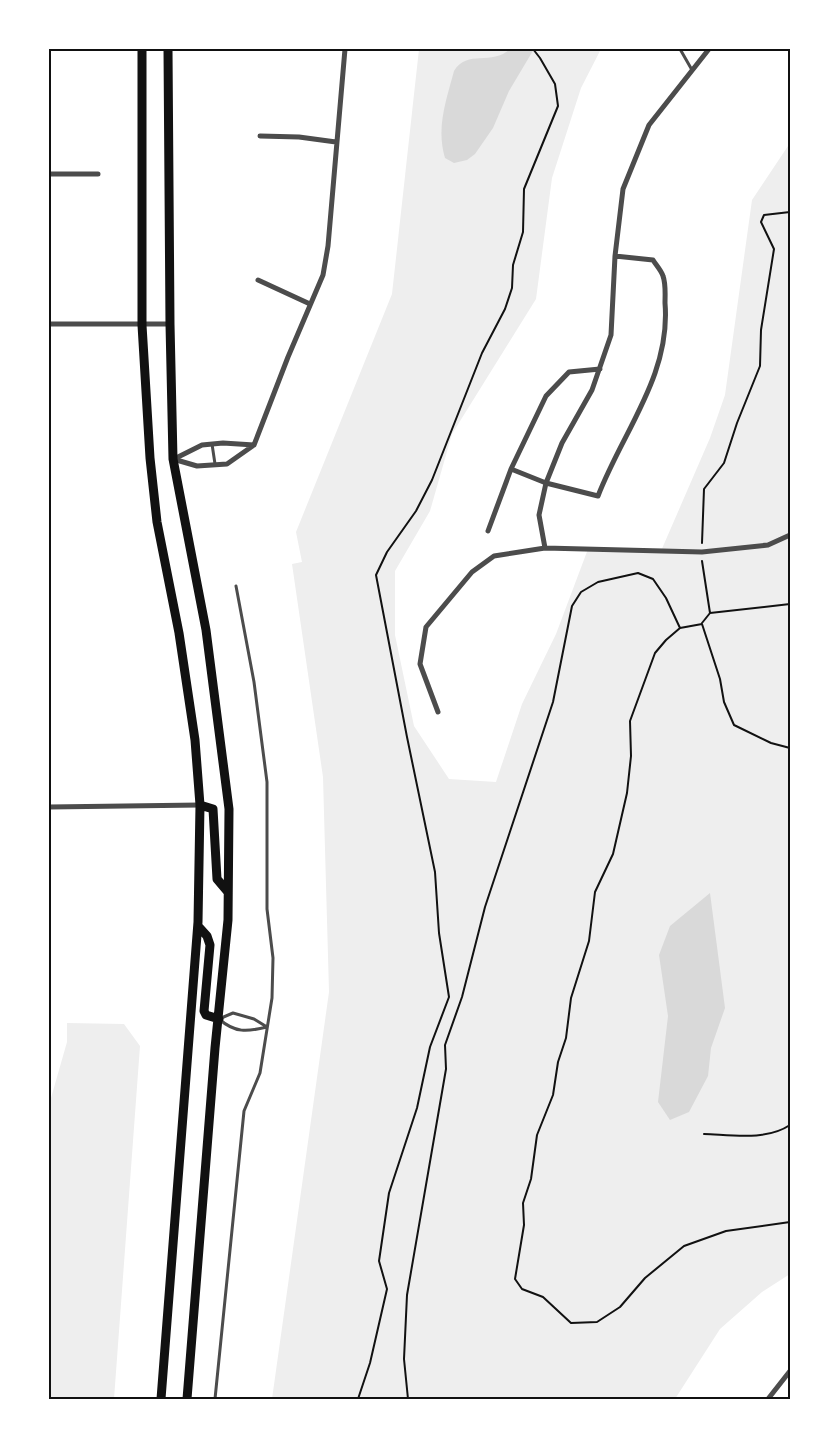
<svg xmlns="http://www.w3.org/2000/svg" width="839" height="1448" font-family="'PT Serif',serif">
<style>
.green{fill:#eee}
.water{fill:#d9d9d9}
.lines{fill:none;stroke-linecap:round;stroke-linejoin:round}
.path{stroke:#111;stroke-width:2}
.service{stroke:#4c4c4c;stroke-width:3}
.minor{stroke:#4c4c4c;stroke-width:5}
.secondary{stroke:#111;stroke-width:9}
.neatline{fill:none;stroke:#111;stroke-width:2}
</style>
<rect width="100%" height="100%" fill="#fff"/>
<!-- green -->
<path class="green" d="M 419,49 L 601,49 L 581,88 L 552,178 L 536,299 L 452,434 L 430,511 L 395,571 L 395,635 L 414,726 L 449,779 L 496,782 L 522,704 L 556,634 L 588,549 L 661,551 L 710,438 L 725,395 L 752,200 L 790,143 L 790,1274 L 762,1292 L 720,1329 L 675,1399 L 272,1399 L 329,992 L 323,777 L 292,564 L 302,562 L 296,532 L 392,294 Z
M 67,1023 L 124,1024 L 140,1046 L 114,1399 L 49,1399 L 49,1105 L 67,1042 Z"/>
<!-- water -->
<path class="water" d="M 510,49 L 534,49 L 509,91 L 493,128 L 475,154 L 467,160 L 454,163 L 445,158 C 436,128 446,101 454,71 C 467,49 492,66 510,49 Z
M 710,893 L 725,1008 L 711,1048 L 708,1076 L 689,1112 L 670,1120 L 658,1102 L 668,1016 L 659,955 L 670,926 Z"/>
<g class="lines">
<!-- path -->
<path class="path" d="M 702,543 L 704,489 L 724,463 L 737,423 L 760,366 L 761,330 L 774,249 L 761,222 L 764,215 L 790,212
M 702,561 L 710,613 L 790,604
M 702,623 L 710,613
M 680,628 L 666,640 L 655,653 L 630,721 L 631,756 L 627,793 L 613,854 L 595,892 L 589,941 L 571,998 L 566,1038 L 558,1062 L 553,1095 L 537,1135 L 531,1179 L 523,1203 L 524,1225 L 515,1279 L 522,1289 L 543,1297 L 571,1323 L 597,1322 L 620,1307 L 645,1278 L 684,1246 L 726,1231 L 790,1222
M 704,1134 C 732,1135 766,1141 790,1125
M 358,1399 L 370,1363 L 387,1289 L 379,1261 L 389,1193 L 417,1108 L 430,1047 L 449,997 L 439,933 L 435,872 L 407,737 L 376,575 L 387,552 L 416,511 L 432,480 L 482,353 L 505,309 L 512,288 L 513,265 L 523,232 L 524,189 L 558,106 L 555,84 L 540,58 L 533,49
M 408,1399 L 404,1359 L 407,1295 L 446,1069 L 445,1045 L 462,997 L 485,907 L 553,702 L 572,606 L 581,592 L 598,582 L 638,573 L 653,579 L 666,598 L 680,628 L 702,624 L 720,679 L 724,702 L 734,725 L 771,743 L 790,748"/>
<!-- service -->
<path class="service" d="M 680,49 L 692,70
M 212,444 L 215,464
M 233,1013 L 254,1019 L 267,1027 C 247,1032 235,1033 219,1019 Z
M 215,1399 L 244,1111 L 260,1073 L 272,998 L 273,958 L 267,909 L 267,782 L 254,682 L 236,586"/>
<!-- minor -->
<path class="minor" d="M 260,136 L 299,137 L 336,142
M 49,174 L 98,174
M 258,280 L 310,304
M 49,324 L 170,324
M 600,369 L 569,372 L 546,396 L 511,469 L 546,483 L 598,496 C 623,431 671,375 665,303 C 665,295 666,284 663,276 C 661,270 656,265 653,260 L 615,256
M 173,459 L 197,466 L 227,464 L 254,445 L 288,357 L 323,275 L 328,246 L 345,49
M 174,459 L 202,445 L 223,443 L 254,445
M 488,531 L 511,469
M 545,548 L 539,515 L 546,483 L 562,443 L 592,390 L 611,335 L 615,256 L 623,189 L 649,125 L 709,49
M 438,712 L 420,664 L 426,627 L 472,572 L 494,556 L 545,548 L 702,552 L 768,545 L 790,535
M 49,807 L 200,805
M 768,1399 L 790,1371"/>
<!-- secondary -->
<path class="secondary" d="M 142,49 L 142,325 L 150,458 L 157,522 L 179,633 L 195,740 L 200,805 L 198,922 L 161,1399
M 168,49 L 170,324 L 173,459 L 206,630 L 229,809 L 228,920 L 215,1048 L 187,1399
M 200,805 L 213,809 L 217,879 L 228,892
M 198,926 L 207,936 L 210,945 L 204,1011 L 206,1015 L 219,1019"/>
</g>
<!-- border -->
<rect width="839" height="1448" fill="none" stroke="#ffffff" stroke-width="100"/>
<rect x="50" y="50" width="739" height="1348" class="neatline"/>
</svg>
